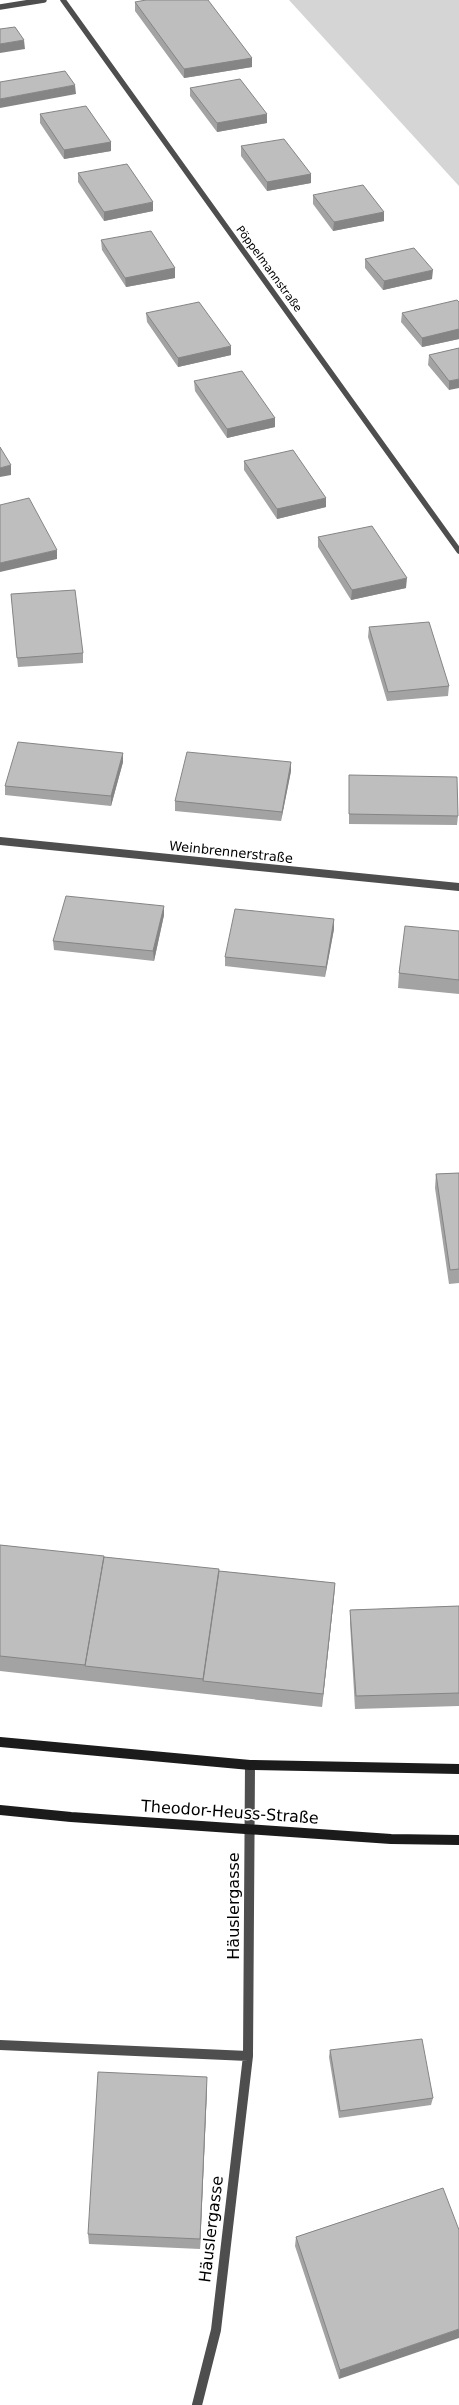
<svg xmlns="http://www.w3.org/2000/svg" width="459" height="2405" font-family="'DejaVu Sans',sans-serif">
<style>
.green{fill:#d5d5d5}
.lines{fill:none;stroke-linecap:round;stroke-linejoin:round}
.minor-far2{stroke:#4e4e4e;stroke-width:5.5}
.minor-far1{stroke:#4e4e4e;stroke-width:8}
.minor{stroke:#4e4e4e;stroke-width:10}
.secondary{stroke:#1b1b1b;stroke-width:10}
.wall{fill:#a3a3a3}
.shaded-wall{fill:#858585}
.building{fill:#bebebe;stroke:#858585}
.labels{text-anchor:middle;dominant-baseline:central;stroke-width:3;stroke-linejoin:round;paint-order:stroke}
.far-street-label{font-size:11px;fill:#000;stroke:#fff}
.street-label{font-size:13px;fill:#000;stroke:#fff}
.near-street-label{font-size:16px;fill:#000;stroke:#fff}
</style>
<rect width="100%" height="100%" fill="#fff"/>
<!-- green -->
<path class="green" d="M 289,0 L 459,0 L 459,186 Z"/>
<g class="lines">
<!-- minor-far2 -->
<path class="minor-far2" d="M 63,0 L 459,551
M 0,7 L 44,0"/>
<!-- minor-far1 -->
<path class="minor-far1" d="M 0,841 L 459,887"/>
<!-- minor -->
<path class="minor" d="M 0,2045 L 248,2056
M 197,2405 L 216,2330 L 248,2056 L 250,1765"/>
<!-- secondary -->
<path class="secondary" d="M 0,1742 L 250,1765 L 459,1769
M 0,1810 L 71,1817 L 391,1839 L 459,1840"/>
</g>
<!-- wall -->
<path class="wall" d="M 135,2 L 252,58 L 252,67 L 184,78 L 135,11 Z
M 190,88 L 267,123 L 217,132 L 190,96 Z
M 40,114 L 111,142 L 111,151 L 64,159 L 40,123 Z
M 241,146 L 311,174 L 311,183 L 267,191 L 241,156 Z
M 78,173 L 153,211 L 104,221 L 78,182 Z
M 313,195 L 384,212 L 384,221 L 333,231 L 313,204 Z
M 101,240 L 175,268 L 175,278 L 126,287 L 102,250 Z
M 365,259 L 432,279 L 383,290 L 365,268 Z
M 459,302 L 459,339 L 422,347 L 401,322 L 402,313 Z
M 146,313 L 231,355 L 178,367 L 147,322 Z
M 459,348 L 449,390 L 428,365 L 429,355 Z
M 194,381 L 275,418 L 275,427 L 227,438 L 195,391 Z
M 244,461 L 326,507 L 277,519 L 244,470 Z
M 318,537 L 406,588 L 351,600 L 318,547 Z
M 11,594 L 83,653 L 83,663 L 18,667 Z
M 369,627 L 449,686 L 448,696 L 387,701 L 368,637 Z
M 123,753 L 123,762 L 111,806 L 5,795 L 5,786 Z
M 291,762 L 291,771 L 281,821 L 175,811 L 175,801 Z
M 349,775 L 458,816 L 457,825 L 349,824 Z
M 164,915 L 154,961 L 54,950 L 53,941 Z
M 334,919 L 334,929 L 325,977 L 225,966 L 225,957 Z
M 459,931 L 459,994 L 398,988 L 399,973 Z
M 459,1173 L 459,1283 L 449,1284 L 435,1188 L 436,1174 Z
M 0,1545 L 219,1571 L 335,1583 L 334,1597 L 322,1707 L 0,1671 Z
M 459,1606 L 459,1706 L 355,1709 L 350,1623 L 350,1610 Z
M 330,2050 L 433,2098 L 431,2105 L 339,2118 L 329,2057 Z
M 207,2088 L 200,2249 L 89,2244 L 88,2234 Z
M 443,2188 L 339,2379 L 295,2246 L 296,2237 Z"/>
<!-- shaded-wall -->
<path class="shaded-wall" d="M 24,40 L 25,49 L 0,53 L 0,44 Z
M 252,58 L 252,67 L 184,78 L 184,69 Z
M 75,85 L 76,94 L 0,108 L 0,99 Z
M 267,114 L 267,123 L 217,132 L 217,123 Z
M 111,142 L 111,151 L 64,159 L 64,150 Z
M 311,174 L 311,183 L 267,191 L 267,182 Z
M 153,202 L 153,211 L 104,221 L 104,212 Z
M 384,212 L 384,221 L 333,231 L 334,222 Z
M 175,268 L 175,278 L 126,287 L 125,278 Z
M 433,270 L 432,279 L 383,290 L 384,281 Z
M 459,329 L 459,339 L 422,347 L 422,338 Z
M 231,346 L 231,355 L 178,367 L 178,358 Z
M 459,379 L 459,388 L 449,390 L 449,381 Z
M 275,418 L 275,427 L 227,438 L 227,429 Z
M 11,465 L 11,475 L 0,477 L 0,468 Z
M 326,498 L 326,507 L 277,519 L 277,509 Z
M 57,550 L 57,559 L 0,572 L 0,563 Z
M 407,578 L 406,588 L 351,600 L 352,590 Z
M 123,753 L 123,762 L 111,806 L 111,796 Z
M 291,762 L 291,771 L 281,821 L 282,812 Z
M 164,906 L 164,915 L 154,961 L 153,951 Z
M 334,919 L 334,929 L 325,977 L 326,967 Z
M 335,1583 L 334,1597 L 322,1707 L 323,1694 Z
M 207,2077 L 207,2088 L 200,2249 L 200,2239 Z
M 459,2329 L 459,2338 L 339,2379 L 340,2370 Z"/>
<!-- building -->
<path class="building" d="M 146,0 L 208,0 L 252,58 L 184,69 L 135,2 Z
M 15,27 L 24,40 L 0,44 L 0,29 Z
M 65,71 L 75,85 L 0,99 L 0,82 Z
M 240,79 L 267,114 L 217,123 L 190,88 Z
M 86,106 L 111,142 L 64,150 L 40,114 Z
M 284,139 L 311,174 L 267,182 L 241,146 Z
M 127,164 L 153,202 L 104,212 L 78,173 Z
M 363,185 L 384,212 L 334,222 L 313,195 Z
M 151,231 L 175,268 L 125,278 L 101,240 Z
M 414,248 L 433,270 L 384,281 L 365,259 Z
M 457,300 L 459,302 L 459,329 L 422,338 L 402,313 Z
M 199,302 L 231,346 L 178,358 L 146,313 Z
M 459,348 L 459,379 L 449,381 L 429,355 Z
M 242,371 L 275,418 L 227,429 L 194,381 Z
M 0,447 L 11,465 L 0,468 Z
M 293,450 L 326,498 L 277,509 L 244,461 Z
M 29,498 L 57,550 L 0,563 L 0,505 Z
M 372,526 L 407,578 L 352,590 L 318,537 Z
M 75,590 L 83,653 L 17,658 L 11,594 Z
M 429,622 L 449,686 L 388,692 L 369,627 Z
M 18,742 L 123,753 L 111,796 L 5,786 Z
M 187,752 L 291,762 L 282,812 L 175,801 Z
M 349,775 L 457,777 L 458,816 L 349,814 Z
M 66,896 L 164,906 L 153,951 L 53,941 Z
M 235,909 L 334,919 L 326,967 L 225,957 Z
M 405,926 L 459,931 L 459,980 L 399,973 Z
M 459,1173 L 459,1269 L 450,1270 L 436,1174 Z
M 0,1545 L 104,1556 L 85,1665 L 0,1656 Z
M 104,1557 L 219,1569 L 203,1679 L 85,1666 Z
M 219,1571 L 335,1583 L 323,1694 L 203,1681 Z
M 459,1606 L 459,1693 L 356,1696 L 350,1610 Z
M 422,2039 L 433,2098 L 340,2111 L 330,2050 Z
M 98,2072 L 207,2077 L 200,2239 L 88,2234 Z
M 443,2188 L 459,2230 L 459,2329 L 340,2370 L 296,2237 Z"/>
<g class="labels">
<!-- far-street labels -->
<g class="far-street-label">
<text transform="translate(269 269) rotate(54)">Pöppelmannstraße</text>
</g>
<!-- street labels -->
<g class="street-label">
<text transform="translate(231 852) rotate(6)">Weinbrennerstraße</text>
</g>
<!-- near-street labels -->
<g class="near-street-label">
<text transform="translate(230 1812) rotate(4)">Theodor-Heuss-Straße</text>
<text transform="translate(233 1906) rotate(-90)">Häuslergasse</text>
<text transform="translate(211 2229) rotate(-83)">Häuslergasse</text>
</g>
</g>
</svg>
